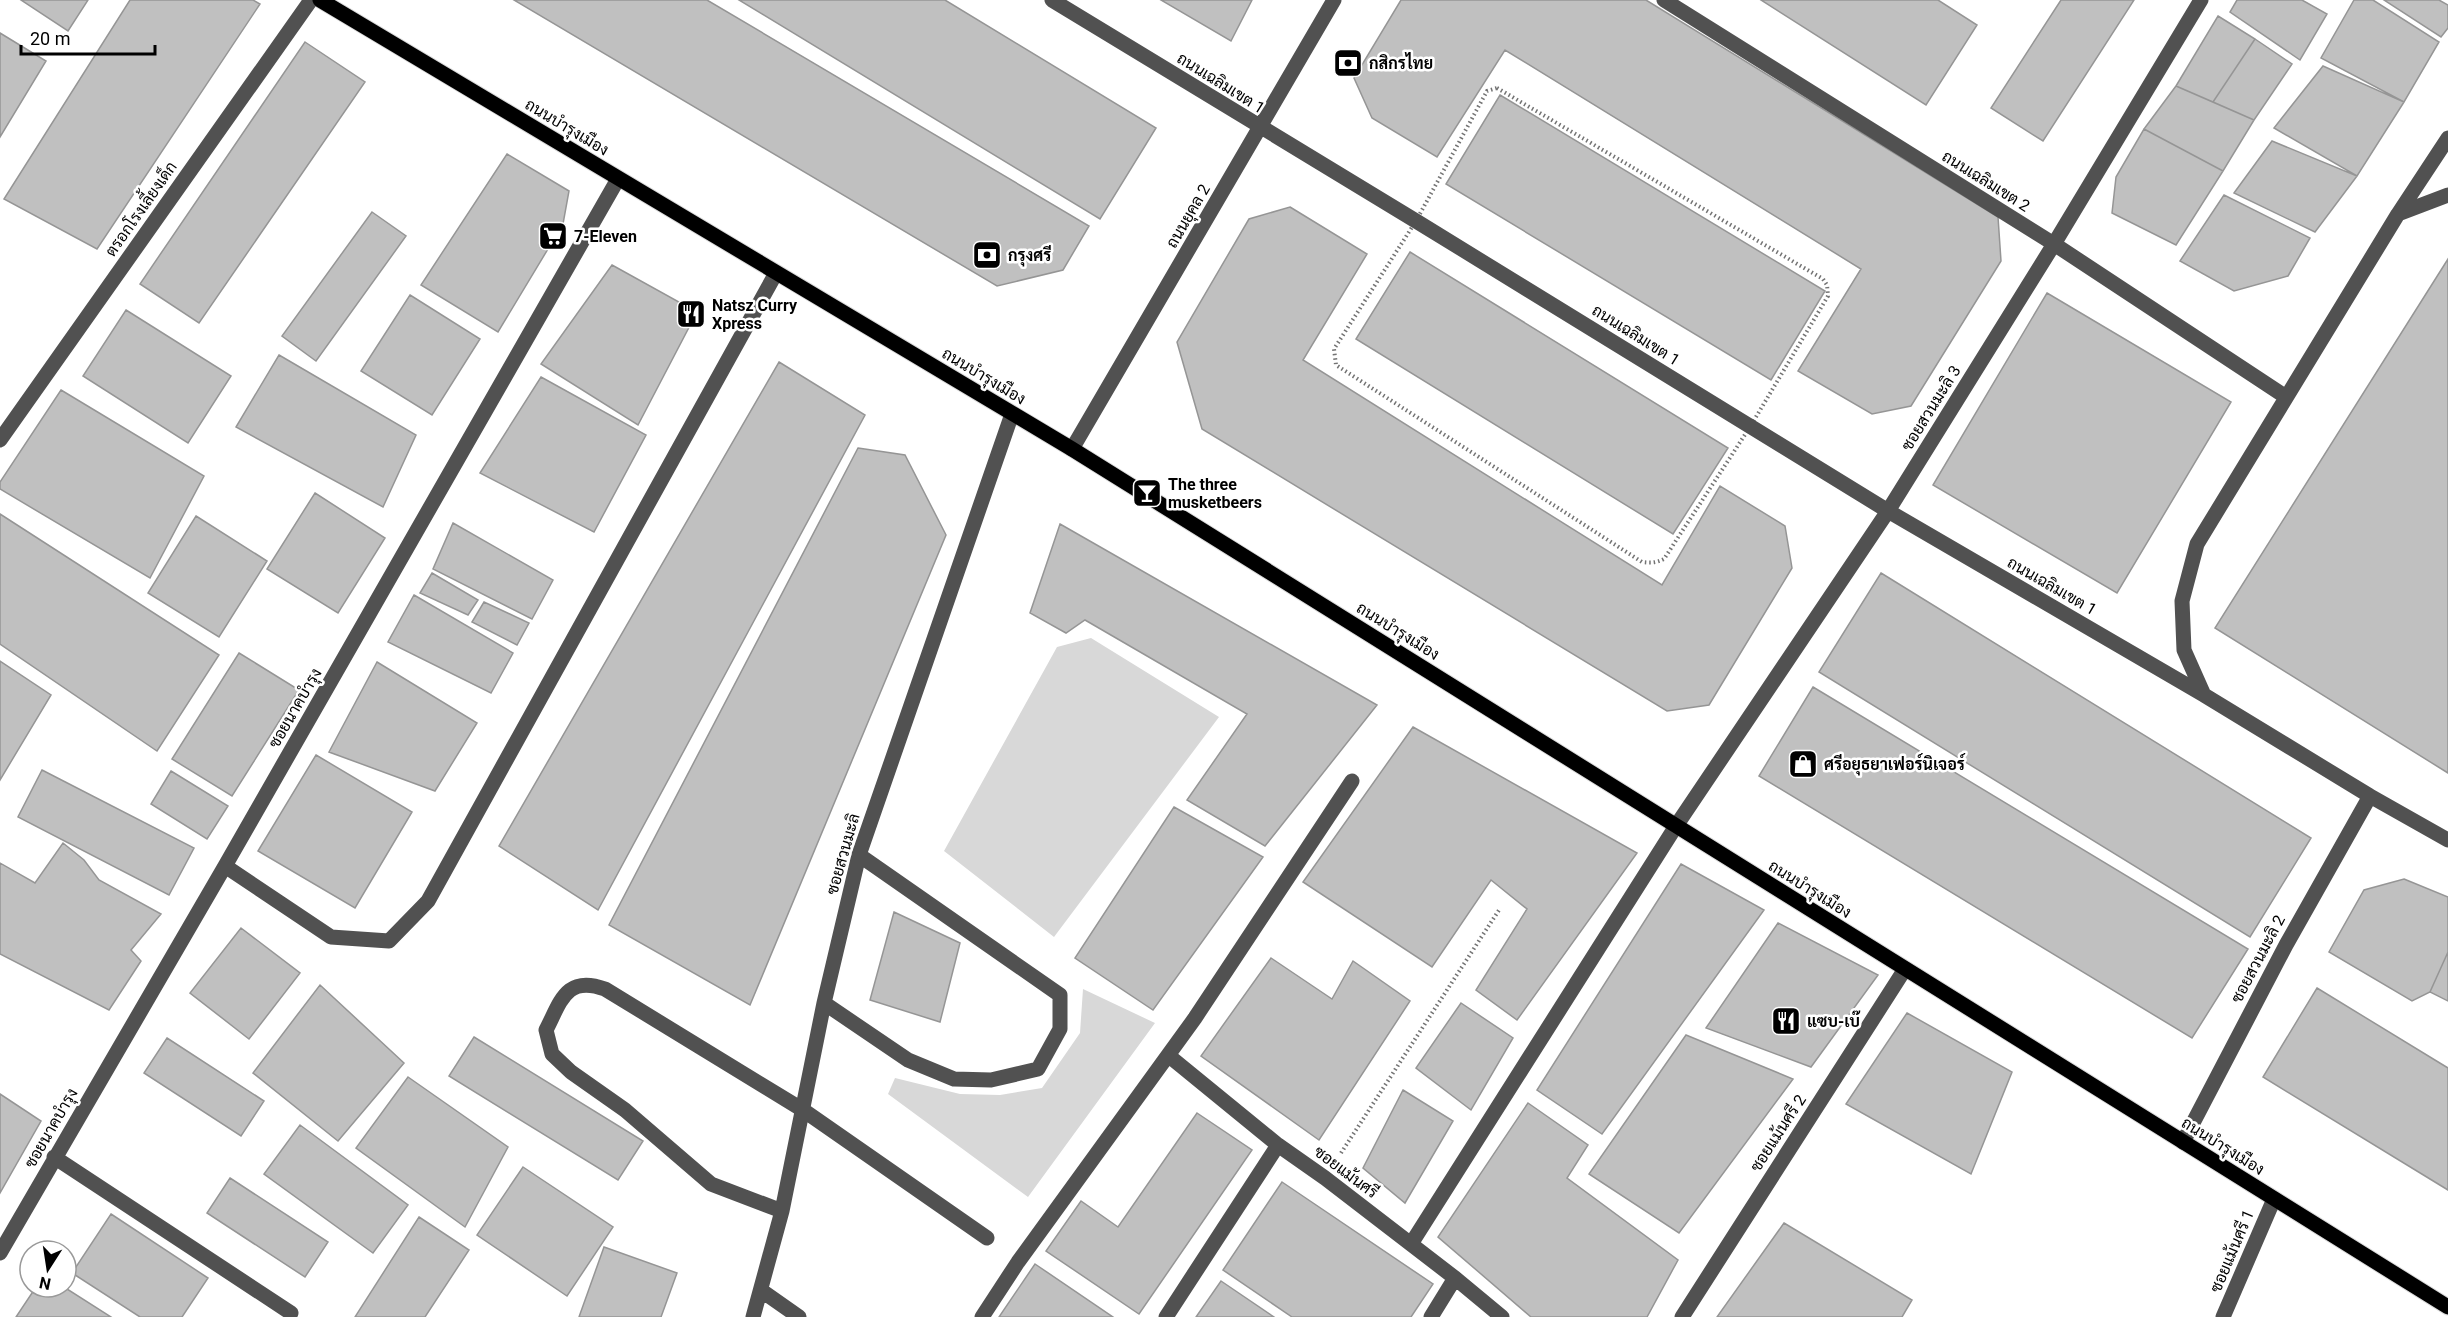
<svg xmlns="http://www.w3.org/2000/svg" width="2448" height="1317" font-family="Roboto,Sarabun,sans-serif">
<style>
.green{fill:#d8d8d8}
.building{fill:#c0c0c0;stroke:#959595;stroke-width:1.5}
.lines{fill:none;stroke-linecap:round;stroke-linejoin:round}
.major-casing{stroke:#dbdbdb;stroke-width:17}
.path{stroke:#737373;stroke-width:4;stroke-dasharray:1.5 3;stroke-linecap:butt}
.minor{stroke:#515151;stroke-width:15}
.major{stroke:#000;stroke-width:15}
.labels{text-anchor:middle;dominant-baseline:central;stroke-width:5;stroke-linejoin:round;paint-order:stroke}
.poi-label{font-size:16px;font-weight:bold;fill:#000;stroke:#fff;text-anchor:start}
.street-label{font-size:16px;fill:#000;stroke:#fff}
</style>
<rect width="100%" height="100%" fill="#fff"/>
<!-- green -->
<path class="green" d="M 1091,638 L 1219,717 L 1054,937 L 944,851 L 1057,647 Z
M 1083,989 L 1155,1023 L 1028,1197 L 888,1094 L 895,1078 L 960,1094 L 1000,1095 L 1042,1088 L 1080,1033 Z"/>
<!-- building -->
<path class="building" d="M 21,0 L 88,0 L 68,31 Z
M 130,0 L 253,0 L 260,4 L 97,249 L 4,199 Z
M 514,0 L 707,0 L 1089,226 L 1063,270 L 997,286 Z
M 739,0 L 945,0 L 1156,128 L 1100,219 Z
M 1161,0 L 1252,0 L 1231,41 Z
M 1401,0 L 1646,0 L 1998,217 L 2001,261 L 1911,406 L 1872,414 L 1798,371 L 1861,269 L 1505,50 L 1437,157 L 1372,118 L 1354,78 Z
M 1761,0 L 1938,0 L 1977,25 L 1926,105 Z
M 2061,0 L 2134,0 L 2043,141 L 1991,108 Z
M 2237,0 L 2302,0 L 2327,14 L 2300,60 L 2230,12 Z
M 2354,0 L 2373,0 L 2439,42 L 2404,102 L 2321,58 Z
M 2384,0 L 2439,0 L 2448,5 L 2448,28 L 2441,37 Z
M 2218,16 L 2255,39 L 2213,102 L 2176,86 Z
M 0,33 L 46,61 L 0,137 Z
M 2255,39 L 2292,64 L 2254,120 L 2213,102 Z
M 305,42 L 365,82 L 199,323 L 140,284 Z
M 2323,66 L 2404,102 L 2357,176 L 2274,128 Z
M 2176,86 L 2254,120 L 2223,171 L 2144,129 Z
M 1500,95 L 1825,291 L 1771,380 L 1446,184 Z
M 2144,129 L 2223,171 L 2176,245 L 2112,213 L 2116,177 Z
M 2272,141 L 2357,176 L 2315,232 L 2234,193 Z
M 507,154 L 569,191 L 563,224 L 498,332 L 421,285 Z
M 2224,195 L 2310,238 L 2288,276 L 2234,291 L 2180,261 Z
M 1290,207 L 1367,254 L 1303,360 L 1662,585 L 1720,486 L 1785,526 L 1792,568 L 1709,705 L 1667,711 L 1202,429 L 1177,342 L 1249,219 Z
M 372,212 L 406,236 L 316,361 L 282,336 Z
M 1410,252 L 1728,448 L 1673,534 L 1356,339 Z
M 2448,259 L 2448,773 L 2215,628 Z
M 612,265 L 697,312 L 638,425 L 541,364 Z
M 2047,293 L 2231,402 L 2117,593 L 1933,485 Z
M 410,295 L 480,339 L 432,415 L 361,371 Z
M 126,310 L 231,376 L 188,443 L 83,376 Z
M 279,355 L 416,435 L 383,507 L 236,427 Z
M 779,362 L 865,415 L 598,910 L 499,846 Z
M 541,377 L 646,435 L 594,532 L 480,473 Z
M 61,390 L 204,476 L 150,578 L 0,489 L 0,482 Z
M 858,448 L 905,455 L 946,535 L 750,1005 L 609,925 Z
M 315,493 L 385,538 L 338,613 L 267,569 Z
M 0,514 L 219,655 L 157,751 L 0,644 Z
M 196,516 L 267,561 L 219,637 L 148,593 Z
M 453,523 L 553,580 L 532,619 L 433,569 Z
M 1060,524 L 1377,705 L 1265,846 L 1187,800 L 1247,714 L 1085,620 L 1066,633 L 1030,613 Z
M 432,573 L 478,600 L 468,615 L 420,593 Z
M 1881,573 L 2311,838 L 2250,937 L 1819,672 Z
M 414,595 L 513,653 L 491,693 L 388,642 Z
M 484,602 L 529,623 L 517,645 L 472,622 Z
M 239,653 L 299,690 L 232,796 L 172,759 Z
M 0,661 L 51,695 L 0,780 Z
M 377,662 L 477,723 L 435,791 L 329,752 Z
M 1813,687 L 2248,949 L 2192,1038 L 1759,776 Z
M 1413,727 L 1637,853 L 1517,1020 L 1476,990 L 1527,909 L 1491,880 L 1432,967 L 1303,882 Z
M 316,755 L 412,812 L 355,908 L 258,851 Z
M 42,770 L 194,848 L 169,895 L 18,817 Z
M 171,771 L 228,806 L 207,839 L 151,804 Z
M 1174,807 L 1263,857 L 1153,1010 L 1075,958 Z
M 63,843 L 84,860 L 99,880 L 161,914 L 131,950 L 141,961 L 109,1010 L 0,954 L 0,863 L 35,883 Z
M 1681,864 L 1764,910 L 1602,1134 L 1537,1090 Z
M 2404,879 L 2448,897 L 2448,952 L 2430,992 L 2412,1001 L 2329,952 L 2364,890 Z
M 894,912 L 960,943 L 940,1022 L 870,1000 Z
M 1778,923 L 1878,975 L 1811,1067 L 1706,1028 Z
M 241,928 L 300,973 L 249,1039 L 190,993 Z
M 2448,952 L 2448,1001 L 2430,992 Z
M 1271,958 L 1332,999 L 1353,961 L 1410,1001 L 1319,1140 L 1201,1056 Z
M 320,985 L 404,1063 L 338,1141 L 253,1073 Z
M 2317,988 L 2448,1068 L 2448,1190 L 2263,1077 Z
M 1461,1003 L 1513,1038 L 1471,1110 L 1416,1068 Z
M 1907,1013 L 2012,1072 L 1971,1174 L 1846,1104 Z
M 1686,1035 L 1793,1079 L 1679,1233 L 1589,1174 Z
M 474,1037 L 643,1141 L 618,1180 L 449,1076 Z
M 167,1038 L 264,1101 L 241,1136 L 144,1073 Z
M 408,1077 L 508,1147 L 465,1227 L 356,1148 Z
M 1403,1090 L 1453,1121 L 1405,1203 L 1363,1168 Z
M 0,1094 L 41,1121 L 0,1193 Z
M 1528,1103 L 1588,1145 L 1567,1178 L 1678,1260 L 1647,1317 L 1531,1317 L 1438,1237 Z
M 1197,1113 L 1252,1150 L 1139,1314 L 1046,1251 L 1081,1201 L 1118,1227 Z
M 300,1125 L 408,1205 L 373,1253 L 264,1174 Z
M 523,1167 L 613,1227 L 567,1296 L 477,1235 Z
M 230,1178 L 328,1242 L 305,1277 L 207,1213 Z
M 1282,1182 L 1433,1284 L 1411,1317 L 1292,1317 L 1223,1270 Z
M 111,1214 L 208,1278 L 182,1317 L 140,1317 L 72,1273 Z
M 419,1217 L 469,1250 L 425,1317 L 355,1317 Z
M 1784,1223 L 1912,1300 L 1902,1317 L 1717,1317 Z
M 604,1247 L 677,1273 L 661,1317 L 579,1317 Z
M 1035,1264 L 1113,1317 L 999,1317 Z
M 1221,1281 L 1274,1317 L 1196,1317 Z
M 36,1287 L 64,1287 L 111,1317 L 16,1317 Z"/>
<g class="lines">
<!-- major casing -->
<g class="major-casing">
<path id="major" d="M 320,0 L 1072,449 L 2448,1307"/>
</g>
<!-- path -->
<path class="path" d="M 1497,88 L 1823,279 L 1827,285 L 1828,296 L 1750,427 L 1664,559 C 1656,563 1651,563 1642,562 L 1336,365 L 1334,349 L 1416,221 L 1487,91 Z
M 1341,1153 L 1499,910"/>
<!-- minor -->
<path class="minor" d="M 1052,0 L 1416,221 L 1888,511 L 2204,695
M 1664,0 L 2054,244 L 2286,397
M 2448,138 L 2398,214 L 2197,544 L 2182,601 L 2184,650 L 2204,695 L 2370,796 L 2448,840
M 2398,214 L 2448,195
M 0,440 L 311,0
M 1072,449 L 1334,0
M 225,866 L 331,937 L 389,941 L 428,901 L 776,273
M 824,1003 L 908,1060 L 954,1079 L 991,1080 L 1038,1069 L 1060,1029 L 1060,995 L 859,855
M 1169,1056 L 1278,1145 L 1325,1178 L 1455,1278 L 1502,1317
M 2183,1142 L 2286,945 L 2370,796
M 54,1157 L 291,1313
M 782,1211 L 711,1184 L 625,1110 L 571,1072 L 552,1054 L 546,1030 C 561,1001 566,975 605,989 L 803,1110 L 987,1238
M 1411,1244 L 1676,826 L 1888,511 L 2054,244 L 2201,0
M 0,1253 L 225,866 L 618,179
M 762,1291 L 799,1317
M 753,1317 L 782,1211 L 824,1003 L 859,855 L 1012,414
M 982,1317 L 1018,1262 L 1195,1018 L 1352,781
M 1166,1317 L 1278,1145
M 1431,1317 L 1455,1278
M 1682,1317 L 1905,969
M 2223,1317 L 2274,1199"/>
<!-- major -->
<use href="#major" class="major"/>
</g>
<!-- icons -->
<defs>
<g id="bank-square" transform="scale(1.5)"><rect x="-9" y="-9" width="18" height="18" rx="4" fill="#000" stroke="#fff"/><path d="M-6-4H6V4H-6ZM0-2.3a2.3 2.3 0 1 0 0 4.6a2.3 2.3 0 1 0 0-4.6Z" fill="#fff"/></g>
<g id="supermarket-square" transform="scale(1.5)"><rect x="-9" y="-9" width="18" height="18" rx="4" fill="#000" stroke="#fff"/><path d="M-6-5.5h2.5l.6 2H6L4.5 2H-2.5L-4.4-4H-6ZM-1.5 3.2a1.3 1.3 0 1 0 .1 0ZM3 3.2a1.3 1.3 0 1 0 .1 0Z" fill="#fff"/></g>
<g id="restaurant-square" transform="scale(1.5)"><rect x="-9" y="-9" width="18" height="18" rx="4" fill="#000" stroke="#fff"/><path d="M-5-6h1v4h1v-4h1v4h1v-4h1v5L-1.5 .5V6h-2V.5L-5-1ZM5-6V6H3V1.5H1.5Q1.5-4 5-6Z" fill="#fff"/></g>
<g id="bar-square" transform="scale(1.5)"><rect x="-9" y="-9" width="18" height="18" rx="4" fill="#000" stroke="#fff"/><path d="M-6-5H6L.8 .8V4.5H3.5V6h-7V4.5H-.8V.8Z" fill="#fff"/></g>
<g id="shop-square" transform="scale(1.5)"><rect x="-9" y="-9" width="18" height="18" rx="4" fill="#000" stroke="#fff"/><path d="M-5-2.5h2.3a2.7 3.5 0 0 1 5.4 0H5L5.5 6h-11ZM-1.5-2.5h3a1.5 2.3 0 0 0-3 0Z" fill="#fff"/></g>
</defs>
<g fill-rule="evenodd">
<use href="#bank-square" x="1348" y="63"/>
<use href="#supermarket-square" x="553" y="236"/>
<use href="#bank-square" x="987" y="255"/>
<use href="#restaurant-square" x="691" y="314"/>
<use href="#bar-square" x="1147" y="493"/>
<use href="#shop-square" x="1803" y="764"/>
<use href="#restaurant-square" x="1786" y="1021"/>
</g>
<g class="labels">
<!-- poi labels -->
<g class="poi-label">
<text x="1369" y="63">กสิกรไทย</text>
<text x="574" y="236">7-Eleven</text>
<text x="1008" y="255">กรุงศรี</text>
<text x="712" y="305">Natsz Curry<tspan x="712" dy="18">Xpress</tspan></text>
<text x="1168" y="484">The three<tspan x="1168" dy="18">musketbeers</tspan></text>
<text x="1824" y="764">ศรีอยุธยาเฟอร์นิเจอร์</text>
<text x="1807" y="1021">แซบ-เบ๊</text>
</g>
<!-- street labels -->
<g class="street-label">
<text transform="translate(1221 83) rotate(32)">ถนนเฉลิมเขต 1</text>
<text transform="translate(567 127) rotate(31)">ถนนบำรุงเมือง</text>
<text transform="translate(1986 181) rotate(32)">ถนนเฉลิมเขต 2</text>
<text transform="translate(141 209) rotate(-55)">ตรอกโรงเลี้ยงเด็ก</text>
<text transform="translate(1188 216) rotate(-60)">ถนนยุคล 2</text>
<text transform="translate(1636 335) rotate(32)">ถนนเฉลิมเขต 1</text>
<text transform="translate(984 376) rotate(31)">ถนนบำรุงเมือง</text>
<text transform="translate(1931 408) rotate(-58)">ซอยสวนมะลิ 3</text>
<text transform="translate(2052 586) rotate(30)">ถนนเฉลิมเขต 1</text>
<text transform="translate(1398 631) rotate(32)">ถนนบำรุงเมือง</text>
<text transform="translate(295 708) rotate(-60)">ซอยนาคบำรุง</text>
<text transform="translate(843 854) rotate(-74)">ซอยสวนมะลิ</text>
<text transform="translate(1810 889) rotate(32)">ถนนบำรุงเมือง</text>
<text transform="translate(2258 959) rotate(-62)">ซอยสวนมะลิ 2</text>
<text transform="translate(51 1128) rotate(-60)">ซอยนาคบำรุง</text>
<text transform="translate(1778 1133) rotate(-57)">ซอยแม้นศรี 2</text>
<text transform="translate(2223 1146) rotate(32)">ถนนบำรุงเมือง</text>
<text transform="translate(1346 1172) rotate(37)">ซอยแม้นศรี</text>
<text transform="translate(2232 1251) rotate(-67)">ซอยแม้นศรี 1</text>
</g>
</g>
<!-- north arrow -->
<g transform="translate(48 1269) rotate(192)"><circle r="28" fill="#ffffff" stroke="#999999" stroke-width="1.5"/>
<path d="M0-4.5L10 22L0 15L-10 22Z" fill="#000000"/>
<text y="-9" font-size="16" font-weight="bold" text-anchor="middle" fill="#000000">N</text>
</g>
<!-- scale -->
<path d="M21 45v9h134v-9" fill="none" stroke="#000000" stroke-width="3"/>
<text x="30" y="45" font-size="18" fill="#000000" stroke="#ffffff" stroke-width="4.5" paint-order="stroke">20 m</text>
</svg>
